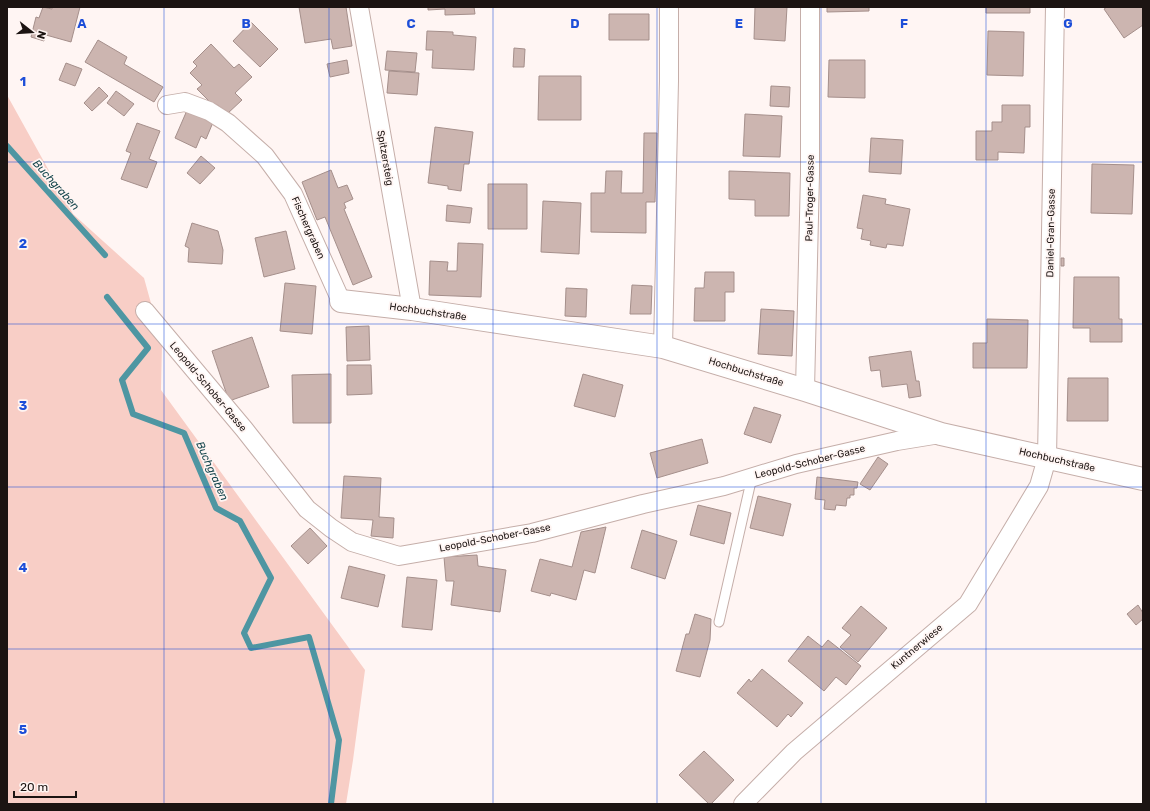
<svg xmlns="http://www.w3.org/2000/svg" width="1150" height="811" font-family="Rubik,sans-serif">
<style>
.green{fill:#f8cec6}
.lines{fill:none;stroke-linecap:round;stroke-linejoin:round}
.stream{stroke:#4e96a2;stroke-width:6}
.building{fill:#ccb5b0;stroke:#a58f8b}
.lane-casing{stroke:#c5aea9;stroke-width:11}
.street-casing{stroke:#c5aea9;stroke-width:20}
.secondary-casing{stroke:#c5aea9;stroke-width:24}
.lane{stroke:#fff;stroke-width:9}
.street{stroke:#fff;stroke-width:18}
.secondary{stroke:#fff;stroke-width:22}
.grid{fill:none;stroke:#1d4ed8;stroke-width:1;stroke-opacity:0.55}
.labels{text-anchor:middle;dominant-baseline:central;stroke-width:3.5;stroke-linejoin:round;paint-order:stroke}
.street-label{font-size:10px;fill:#1c1412;stroke:#fff5f3}
.water-label{font-size:11px;font-style:italic;fill:#16464d;stroke:#fff5f3}
.grid-label{font-size:13px;text-anchor:middle;font-weight:bold;fill:#1d4ed8;stroke:#fff5f3;stroke-width:3.5;stroke-linejoin:round;paint-order:stroke}
</style>
<rect width="100%" height="100%" fill="#fff5f3"/>
<!-- green -->
<path class="green" d="M 7,95 L 73,214 L 144,278 L 162,343 L 161,390 L 365,670 L 353,760 L 346,804 L 7,804 Z"/>
<g class="lines">
<!-- stream -->
<path class="stream" d="M 7,146 L 105,255
M 107,297 L 148,348 L 122,380 L 133,414 L 184,433 L 216,508 L 240,521 L 271,578 L 244,633 L 251,648 L 309,637 L 339,740 L 331,804"/>
</g>
<!-- building -->
<path class="building" d="M 43,7 L 52,9 L 52,7 L 80,7 L 71,42 L 46,35 L 44,41 L 31,37 L 36,17 L 39,18 Z
M 299,7 L 346,7 L 352,46 L 333,49 L 331,39 L 305,43 Z
M 428,7 L 474,7 L 475,14 L 445,15 L 445,9 L 428,10 Z
M 755,7 L 787,7 L 785,41 L 754,39 Z
M 827,7 L 869,7 L 869,11 L 827,12 Z
M 986,7 L 1030,7 L 1030,13 L 986,13 Z
M 1107,7 L 1143,7 L 1143,25 L 1124,38 L 1104,9 Z
M 609,14 L 649,14 L 649,40 L 609,40 Z
M 251,22 L 278,49 L 260,67 L 233,41 Z
M 427,31 L 453,32 L 453,35 L 476,37 L 474,70 L 432,68 L 433,50 L 426,50 Z
M 988,31 L 1024,32 L 1023,76 L 987,75 Z
M 98,40 L 127,57 L 124,64 L 163,87 L 154,102 L 85,62 Z
M 211,44 L 234,68 L 239,64 L 252,77 L 235,93 L 242,100 L 227,114 L 218,105 L 215,107 L 197,89 L 202,85 L 190,73 L 197,66 L 193,62 Z
M 514,48 L 525,49 L 524,67 L 513,67 Z
M 387,51 L 417,53 L 415,72 L 385,70 Z
M 347,60 L 349,73 L 330,77 L 327,64 Z
M 829,60 L 865,60 L 865,98 L 828,97 Z
M 66,63 L 82,69 L 75,86 L 59,80 Z
M 389,71 L 419,73 L 417,95 L 387,93 Z
M 539,76 L 581,76 L 581,120 L 538,120 Z
M 771,86 L 790,87 L 789,107 L 770,106 Z
M 99,87 L 108,96 L 92,111 L 84,103 Z
M 116,91 L 134,104 L 124,116 L 107,103 Z
M 1002,105 L 1030,105 L 1030,127 L 1025,127 L 1024,153 L 998,152 L 998,160 L 976,160 L 976,131 L 992,131 L 992,122 L 1002,122 Z
M 188,108 L 214,120 L 206,139 L 201,136 L 196,148 L 175,138 Z
M 745,114 L 782,116 L 780,157 L 743,156 Z
M 137,123 L 160,131 L 149,159 L 157,162 L 147,188 L 121,179 L 131,153 L 126,151 Z
M 435,127 L 473,132 L 469,164 L 464,164 L 461,191 L 448,189 L 448,186 L 428,183 Z
M 644,133 L 657,133 L 655,202 L 646,202 L 646,233 L 591,232 L 591,193 L 605,193 L 606,171 L 622,171 L 621,193 L 643,193 Z
M 871,138 L 903,140 L 901,174 L 869,172 Z
M 201,156 L 215,168 L 200,184 L 187,173 Z
M 1092,164 L 1134,165 L 1132,214 L 1091,213 Z
M 331,170 L 338,188 L 347,185 L 353,199 L 344,203 L 346,208 L 344,209 L 372,277 L 353,285 L 325,217 L 317,220 L 302,182 Z
M 729,171 L 790,173 L 789,216 L 755,216 L 755,200 L 729,199 Z
M 488,184 L 527,184 L 527,229 L 488,229 Z
M 863,195 L 886,199 L 885,204 L 910,209 L 903,246 L 887,244 L 886,248 L 870,245 L 871,241 L 861,239 L 863,229 L 857,228 Z
M 543,201 L 581,203 L 579,254 L 541,252 Z
M 447,205 L 472,208 L 470,223 L 446,221 Z
M 192,223 L 218,231 L 223,250 L 222,264 L 188,262 L 189,248 L 185,246 Z
M 286,231 L 295,269 L 264,277 L 255,238 Z
M 458,243 L 483,244 L 481,297 L 429,295 L 430,261 L 448,262 L 447,271 L 457,271 Z
M 1061,258 L 1064,258 L 1064,266 L 1061,266 Z
M 705,272 L 734,272 L 734,292 L 725,292 L 725,321 L 694,321 L 695,288 L 704,288 Z
M 1074,277 L 1119,277 L 1119,319 L 1122,319 L 1122,342 L 1090,342 L 1090,328 L 1073,328 Z
M 285,283 L 316,286 L 312,334 L 280,331 Z
M 632,285 L 652,286 L 651,314 L 630,314 Z
M 566,288 L 587,289 L 586,317 L 565,316 Z
M 761,309 L 794,311 L 792,356 L 758,354 Z
M 987,319 L 1028,320 L 1027,368 L 973,368 L 973,343 L 987,343 Z
M 369,326 L 370,360 L 347,361 L 346,327 Z
M 252,337 L 269,387 L 229,401 L 212,351 Z
M 911,351 L 916,381 L 919,381 L 921,396 L 909,398 L 907,384 L 882,387 L 880,370 L 871,371 L 869,357 Z
M 347,365 L 371,365 L 372,394 L 347,395 Z
M 331,374 L 331,423 L 293,423 L 292,375 Z
M 583,374 L 623,385 L 615,417 L 574,406 Z
M 1068,378 L 1108,378 L 1108,421 L 1067,421 Z
M 754,407 L 781,415 L 771,443 L 744,434 Z
M 702,439 L 708,463 L 657,478 L 650,453 Z
M 878,457 L 888,464 L 870,490 L 860,484 Z
M 344,476 L 381,478 L 379,517 L 394,518 L 393,538 L 371,536 L 373,520 L 341,518 Z
M 817,477 L 858,482 L 857,488 L 854,488 L 854,495 L 850,495 L 850,498 L 847,498 L 846,506 L 836,505 L 835,510 L 824,509 L 825,500 L 815,499 Z
M 758,496 L 791,504 L 783,536 L 750,528 Z
M 698,505 L 731,513 L 724,544 L 690,535 Z
M 606,527 L 595,573 L 584,570 L 576,600 L 551,593 L 550,596 L 531,591 L 540,559 L 572,567 L 581,532 Z
M 310,528 L 327,546 L 308,564 L 291,546 Z
M 642,530 L 677,541 L 665,579 L 631,568 Z
M 477,555 L 478,566 L 506,570 L 500,612 L 451,605 L 454,581 L 446,581 L 444,557 Z
M 349,566 L 385,575 L 378,607 L 341,598 Z
M 407,577 L 437,580 L 432,630 L 402,627 Z
M 1138,605 L 1143,613 L 1143,619 L 1136,625 L 1127,614 Z
M 861,606 L 887,628 L 858,662 L 840,647 L 851,635 L 842,628 Z
M 695,614 L 711,619 L 710,640 L 700,677 L 676,671 L 686,634 L 689,634 Z
M 808,636 L 822,647 L 828,640 L 861,666 L 846,685 L 836,677 L 824,691 L 788,661 Z
M 762,669 L 803,703 L 791,717 L 788,714 L 777,727 L 737,693 L 749,679 L 751,682 Z
M 704,751 L 734,780 L 711,804 L 709,804 L 679,775 Z"/>
<g class="lines">
<!-- lane casing -->
<g class="lane-casing">
<path id="lane" d="M 719,622 L 752,477"/>
</g>
<!-- street casing -->
<g class="street-casing">
<path id="street" d="M 359,7 L 412,309
M 167,105 L 185,102 L 209,111 L 228,123 L 265,156 L 293,194 L 341,301
M 145,311 L 244,429 L 307,509 L 331,528 L 352,542 L 399,556 L 532,533 L 643,504 L 724,486 L 796,464 L 897,441 L 940,434
M 663,347 L 669,81 L 669,7
M 805,390 L 810,174 L 810,7
M 743,804 L 794,752 L 968,604 L 1039,486 L 1047,458 L 1055,7"/>
</g>
<!-- secondary casing -->
<g class="secondary-casing">
<path id="secondary" d="M 341,301 L 412,309 L 663,347 L 805,390 L 941,434 L 1143,479"/>
</g>
<!-- lane -->
<use href="#lane" class="lane"/>
<!-- street -->
<use href="#street" class="street"/>
<!-- secondary -->
<use href="#secondary" class="secondary"/>
</g>
<!-- grid -->
<path class="grid" d="M 164,7 L 164,804M 329,7 L 329,804M 493,7 L 493,804M 657,7 L 657,804M 821,7 L 821,804M 986,7 L 986,804M 7,162 L 1143,162M 7,324 L 1143,324M 7,487 L 1143,487M 7,649 L 1143,649"/>
<g class="labels">
<!-- street labels -->
<g class="street-label">
<text transform="translate(385 158) rotate(80)">Spitzersteig</text>
<text transform="translate(810 198) rotate(-89)">Paul-Troger-Gasse</text>
<text transform="translate(308 228) rotate(66)">Fischergraben</text>
<text transform="translate(1051 233) rotate(-89)">Daniel-Gran-Gasse</text>
<text transform="translate(428 312) rotate(8)">Hochbuchstraße</text>
<text transform="translate(746 372) rotate(17)">Hochbuchstraße</text>
<text transform="translate(208 387) rotate(50)">Leopold-Schober-Gasse</text>
<text transform="translate(1057 460) rotate(13)">Hochbuchstraße</text>
<text transform="translate(810 462) rotate(-14)">Leopold-Schober-Gasse</text>
<text transform="translate(495 538) rotate(-11)">Leopold-Schober-Gasse</text>
<text transform="translate(917 647) rotate(-40)">Kuntnerwiese</text>
</g>
<!-- water labels -->
<g class="water-label">
<text transform="translate(56 185) rotate(48)">Buchgraben</text>
<text transform="translate(212 471) rotate(66)">Buchgraben</text>
</g>
</g>
<g class="grid-label">
<text x="82" y="28">A</text>
<text x="246" y="28">B</text>
<text x="411" y="28">C</text>
<text x="575" y="28">D</text>
<text x="739" y="28">E</text>
<text x="904" y="28">F</text>
<text x="1068" y="28">G</text>
<text x="23" y="86">1</text>
<text x="23" y="248">2</text>
<text x="23" y="410">3</text>
<text x="23" y="572">4</text>
<text x="23" y="734">5</text>
</g>
<!-- border -->
<rect width="1150" height="811" fill="none" stroke="#1c1412" stroke-width="16"/>
<!-- north arrow -->
<g transform="translate(32 32) rotate(107)" stroke="#fff5f3" stroke-width="3" paint-order="stroke">
<path d="M0-3L7 15L0 10L-7 15Z" fill="#1c1412"/>
<text y="-6" font-size="11" font-weight="bold" text-anchor="middle" fill="#1c1412">N</text>
</g>
<!-- scale -->
<path d="M14 791v6h62v-6" fill="none" stroke="#1c1412" stroke-width="2"/>
<text x="20" y="791" font-size="12" fill="#1c1412" stroke="#fff5f3" stroke-width="3" paint-order="stroke">20 m</text>
</svg>
